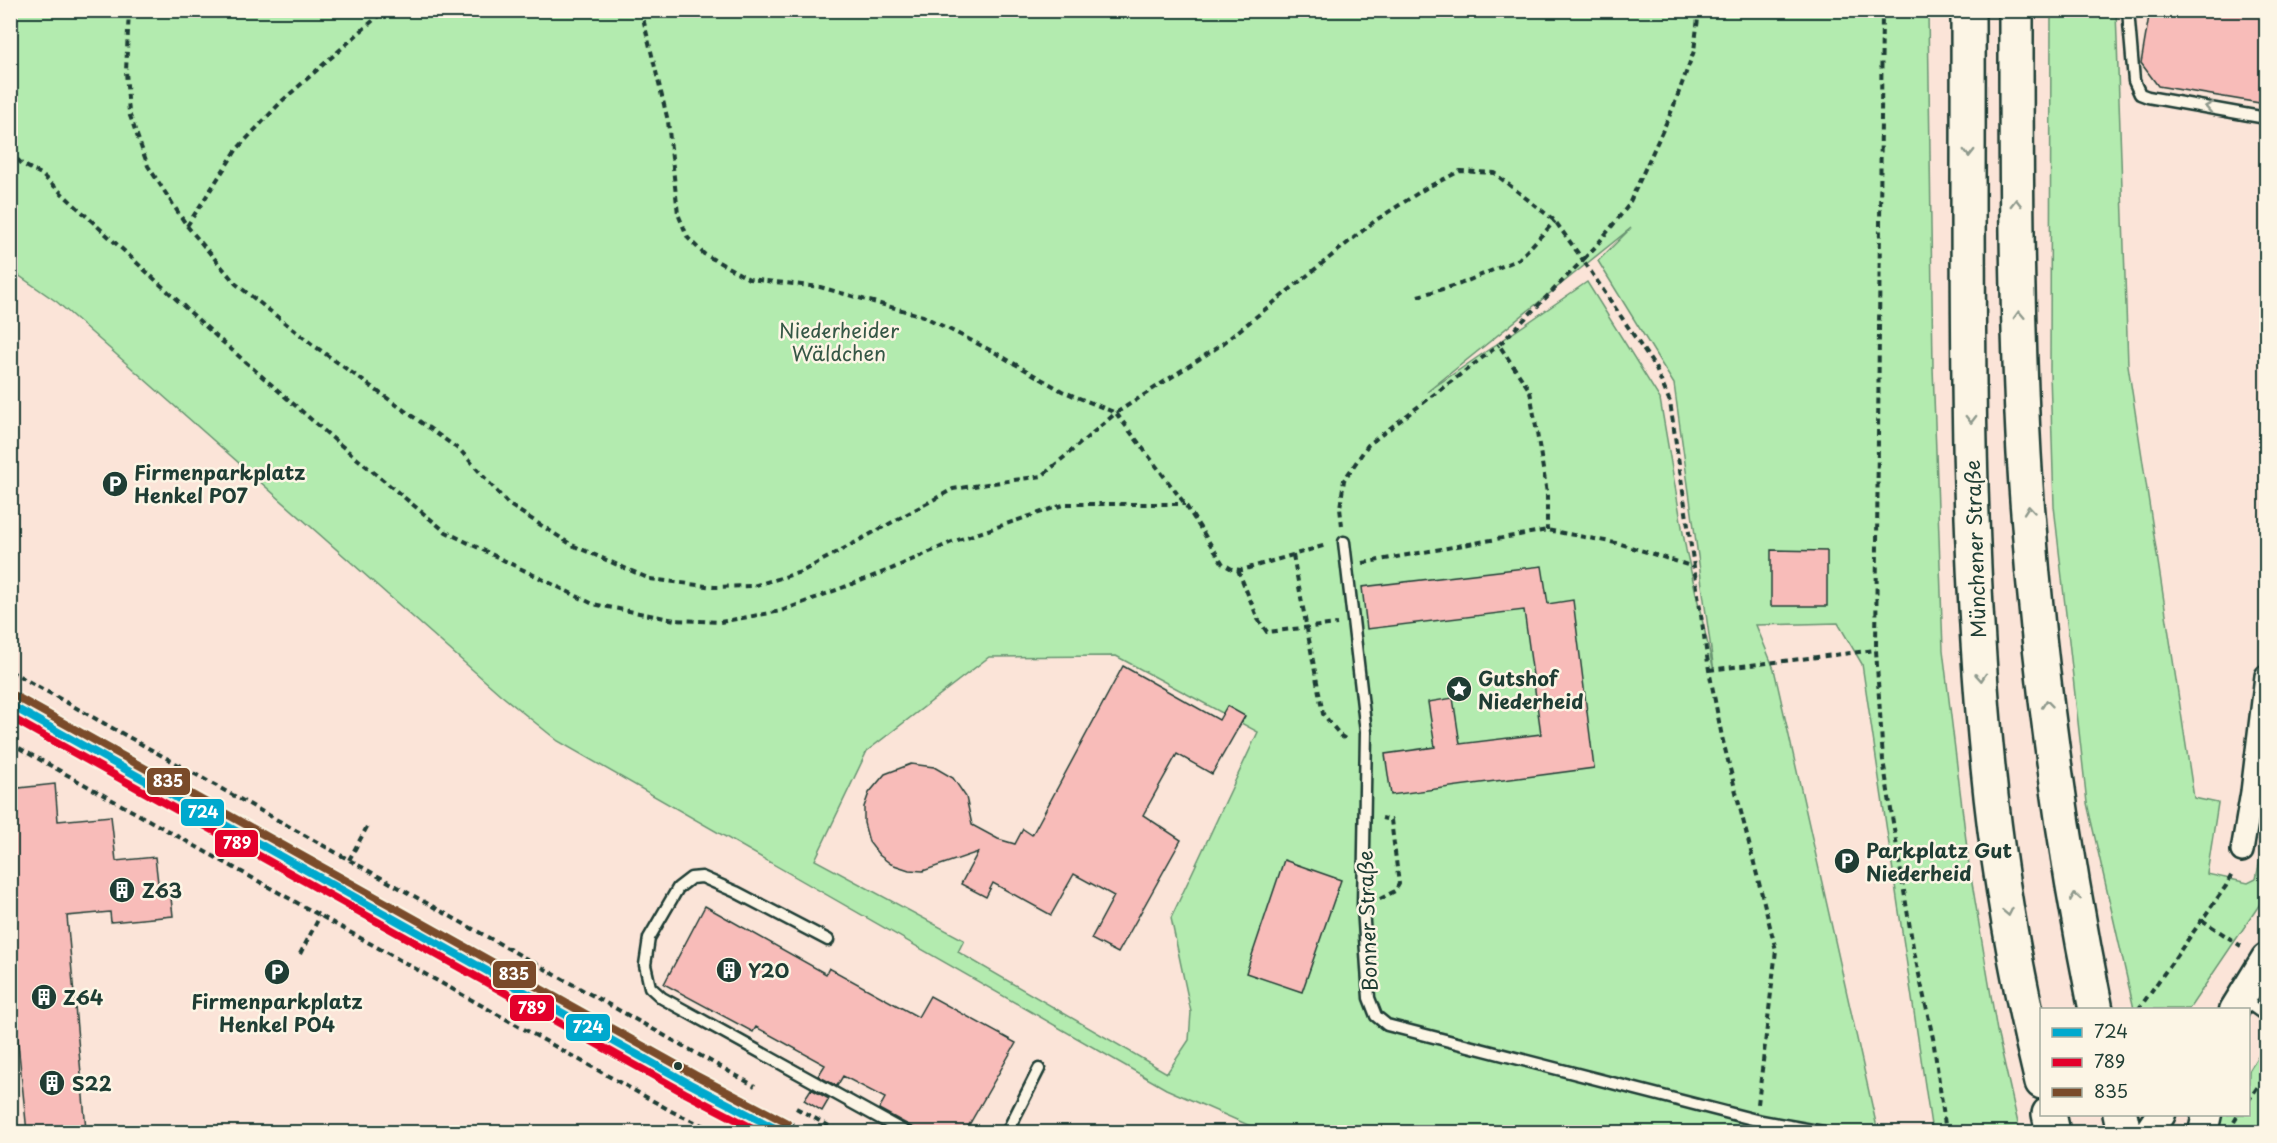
<svg xmlns="http://www.w3.org/2000/svg" width="2277" height="1143" font-family="'Playpen Sans',sans-serif">
<style>
.green{fill:#b3ebaf;stroke:#699472;stroke-width:1.5;fill-rule:evenodd}
.building{fill:#f8bcb9;stroke:#1f3d34;stroke-width:1.5}
.lines{fill:none;stroke-linecap:round;stroke-linejoin:round}
.service-casing{stroke:#1f3d34;stroke-width:15}
.minor-casing{stroke:#1f3d34;stroke-width:26}
.tertiary-casing{stroke:#1f3d34;stroke-width:30}
.secondary-casing{stroke:#1f3d34;stroke-width:33}
.trunk-casing{stroke:#1f3d34;stroke-width:38}
.path{stroke:#1f3d34;stroke-width:4;stroke-dasharray:6 4.5;stroke-linecap:butt}
.service{stroke:#fcf5e5;stroke-width:10}
.minor{stroke:#fcf5e5;stroke-width:21}
.tertiary{stroke:#fcf5e5;stroke-width:26}
.secondary{stroke:#fcf5e5;stroke-width:28}
.trunk{stroke:#fcf5e5;stroke-width:33}
.bus-1-casing{stroke:#fcf5e5;stroke-width:12}
.bus-2-casing{stroke:#fcf5e5;stroke-width:12}
.bus-3-casing{stroke:#fcf5e5;stroke-width:12}
.bus-1{stroke:#00a9ce;stroke-width:8}
.bus-2{stroke:#e4002b;stroke-width:8}
.bus-3{stroke:#7a4b2a;stroke-width:8}
.oneway{stroke:#8e998c}
.bus-dot{fill:#1f3d34;stroke:#fcf5e5;stroke-width:2}
.labels{text-anchor:middle;dominant-baseline:central;stroke-width:5;stroke-linejoin:round;paint-order:stroke}
.park-label{font-size:20px;fill:#355746;stroke:#fcf5e5}
.poi-label{font-size:20px;font-weight:bold;fill:#1f3d34;stroke:#fcf5e5;text-anchor:start}
.street-label{font-size:20px;fill:#1f3d34;stroke:#fcf5e5}
.line-badge{stroke:#fcf5e5;stroke-width:2}
.badge-label{font-size:16px;text-anchor:middle;font-weight:bold;fill:#fff}
</style>
<rect width="100%" height="100%" fill="#fbe4d8"/>
<filter id="ink" filterUnits="userSpaceOnUse"><feTurbulence type="fractalNoise" baseFrequency=".0167" numOctaves="2"/><feDisplacementMap in="SourceGraphic" scale="12" xChannelSelector="R" yChannelSelector="G"/><feConvolveMatrix kernelMatrix="1 2 1 2 8 2 1 2 1" color-interpolation-filters="sRGB"/></filter>
<g filter="url(#ink)">
<!-- green -->
<path class="green" d="M 11,11 L 1928,11 L 1933,367 L 1943,650 L 1969,865 L 1997,1031 L 2020,1132 L 1932,1132 L 1862,664 L 1838,623 L 1756,625 L 1774,669 L 1878,1132 L 1264,1132 L 1166,1089 L 558,741 L 501,695 L 57,302 L 11,270 ZM 1631,228 L 1598,261 L 1674,384 L 1714,671 L 1686,550 L 1660,399 L 1587,282 L 1427,392 ZM 1116,656 L 1258,732 L 1171,918 L 1191,1012 L 1189,1040 L 1167,1073 L 958,952 L 964,940 L 815,860 L 867,751 L 989,657 Z
M 2051,11 L 2116,11 L 2128,365 L 2194,798 L 2218,803 L 2207,874 L 2248,883 L 2256,879 L 2266,831 L 2266,895 L 2189,1009 L 2134,1009 L 2087,803 L 2054,506 L 2050,373 Z
M 2266,1044 L 2266,1132 L 2213,1132 L 2219,1115 L 2248,1114 L 2249,1071 Z"/>
<!-- building -->
<path class="building" d="M 2150,10 L 2266,10 L 2266,104 L 2158,86 L 2141,63 Z
M 1771,550 L 1827,551 L 1827,606 L 1771,606 Z
M 1542,566 L 1548,604 L 1573,600 L 1594,768 L 1391,795 L 1385,754 L 1435,747 L 1428,702 L 1453,698 L 1460,744 L 1541,734 L 1524,610 L 1367,629 L 1362,587 Z
M 1123,666 L 1219,720 L 1227,706 L 1245,716 L 1212,774 L 1177,754 L 1143,815 L 1181,840 L 1118,953 L 1091,939 L 1114,896 L 1074,874 L 1051,915 L 993,883 L 986,897 L 961,884 L 978,852 L 923,871 L 909,870 L 891,864 L 879,855 L 869,842 L 864,823 L 864,807 L 869,793 L 885,774 L 911,764 L 934,767 L 953,778 L 966,797 L 972,825 L 998,839 L 1015,844 L 1023,829 L 1032,835 Z
M 55,784 L 58,821 L 111,816 L 116,861 L 155,857 L 159,891 L 170,889 L 173,916 L 111,922 L 110,912 L 67,916 L 86,1130 L 27,1132 L 10,964 L 10,789 Z
M 1284,860 L 1341,880 L 1302,992 L 1246,973 Z
M 705,906 L 826,974 L 829,968 L 918,1017 L 930,996 L 1016,1043 L 965,1132 L 921,1132 L 879,1109 L 885,1098 L 843,1076 L 837,1086 L 818,1076 L 825,1065 L 756,1027 L 753,1032 L 664,984 Z
M 811,1089 L 829,1099 L 822,1111 L 804,1100 Z"/>
<g class="lines">
<!-- service casing -->
<g class="service-casing">
<path id="service" d="M 2128,10 L 2134,81 L 2140,94 L 2148,97 L 2266,118
M 1344,542 L 1366,732 L 1363,907 L 1369,998 L 1376,1016 L 1387,1025 L 1756,1120 L 1823,1132
M 828,940 L 736,892 L 702,877 L 691,878 L 678,888 L 649,938 L 645,965 L 650,987 L 662,998 L 905,1132
M 2242,999 L 2266,1016
M 1007,1132 L 1039,1069"/>
</g>
<!-- minor casing -->
<g class="minor-casing">
<path id="minor" d="M 2242,851 L 2252,792 L 2266,676"/>
</g>
<!-- tertiary casing -->
<g class="tertiary-casing">
<path id="tertiary" d="M 10,705 L 690,1084 L 782,1132"/>
</g>
<!-- secondary casing -->
<g class="secondary-casing">
<path id="secondary" d="M 2234,1010 L 2266,958
M 2149,1132 L 2161,1114
M 2203,1132 L 2207,1114"/>
</g>
<!-- trunk casing -->
<g class="trunk-casing">
<path id="trunk" d="M 1968,10 C 1969,263 1963,516 1988,767 C 1998,872 2017,979 2042,1082
M 2016,10 C 2016,159 2016,307 2024,454 C 2035,641 2059,827 2096,1010
M 2049,1114 L 2053,1132
M 2120,1114 L 2124,1132"/>
</g>
<!-- path -->
<path class="path" d="M 129,10 L 126,71 L 129,113 L 148,166 L 187,226 L 236,284 L 313,345 L 461,451 L 508,504 L 572,545 L 650,579 L 714,587 L 753,586 L 801,572 L 953,489 L 1042,476 L 1116,413 L 1221,345 L 1376,220 L 1426,188 L 1460,171 L 1494,173 L 1555,221 L 1583,260 L 1499,345 L 1530,391 L 1547,493 L 1547,530
M 641,10 L 668,121 L 678,214 L 688,238 L 704,254 L 749,279 L 820,287 L 923,316 L 996,353 L 1062,391 L 1116,413 L 1185,504 L 1223,564 L 1232,569 L 1242,570 L 1326,545
M 1699,10 L 1694,51 L 1673,108 L 1628,206 L 1596,246 L 1583,260 L 1655,367 L 1670,402 L 1709,670 L 1722,737 L 1776,950 L 1758,1104
M 1882,10 L 1876,650 L 1883,760 L 1913,947 L 1933,1038 L 1946,1132
M 10,152 L 22,164 L 41,174 L 217,337 L 337,442 L 446,532 L 593,604 L 675,620 L 720,622 L 781,611 L 889,570 L 952,542 L 1066,504 L 1185,504
M 187,226 L 237,149 L 282,101 L 385,10
M 1418,296 L 1460,284 L 1519,259 L 1555,221
M 1342,526 L 1340,508 L 1344,480 L 1368,445 L 1499,345
M 1293,555 L 1323,714 L 1341,736 L 1347,740
M 1363,563 L 1547,530 L 1621,544 L 1694,567
M 1238,570 L 1258,619 L 1267,632 L 1337,624
M 1709,670 L 1876,650
M 10,671 L 755,1086
M 10,743 L 673,1112 L 717,1132
M 349,860 L 368,825
M 1380,899 L 1395,891 L 1399,884 L 1391,820 L 1382,818
M 2202,920 L 2241,946
M 300,954 L 320,916
M 2138,1010 L 2226,886 L 2233,872
M 2248,1101 L 2266,1075
M 796,1108 L 840,1132
M 2234,1122 L 2239,1114"/>
<!-- service -->
<use href="#service" class="service"/>
<!-- minor -->
<use href="#minor" class="minor"/>
<!-- tertiary -->
<use href="#tertiary" class="tertiary"/>
<!-- secondary -->
<use href="#secondary" class="secondary"/>
<!-- trunk -->
<use href="#trunk" class="trunk"/>
<!-- bus-1 casing -->
<g class="bus-1-casing">
<path id="bus-1" d="M 10,705 L 690,1084 L 782,1132"/>
</g>
<!-- bus-2 casing -->
<g class="bus-2-casing">
<path id="bus-2" d="M 10,717 L 685,1093 L 760,1132"/>
</g>
<!-- bus-3 casing -->
<g class="bus-3-casing">
<path id="bus-3" d="M 15,696 L 695,1075 L 787,1123"/>
</g>
<!-- bus-1 -->
<use href="#bus-1" class="bus-1"/>
<!-- bus-2 -->
<use href="#bus-2" class="bus-2"/>
<!-- bus-3 -->
<use href="#bus-3" class="bus-3"/>
</g>
<!-- one-way arrows -->
<defs><path id="oneway-chevron" d="M-2-3.5L2.5 0L-2 3.5" fill="none" stroke-width="1.6" stroke-linecap="round" stroke-linejoin="round" transform="scale(1.5)"/></defs>
<g class="oneway">
<use href="#oneway-chevron" transform="translate(2209 107) rotate(-170)"/>
<use href="#oneway-chevron" transform="translate(1969 153) rotate(90)"/>
<use href="#oneway-chevron" transform="translate(2016 203) rotate(-90)"/>
<use href="#oneway-chevron" transform="translate(2019 315) rotate(-92)"/>
<use href="#oneway-chevron" transform="translate(1971 419) rotate(89)"/>
<use href="#oneway-chevron" transform="translate(2029 510) rotate(-95)"/>
<use href="#oneway-chevron" transform="translate(1981 677) rotate(86)"/>
<use href="#oneway-chevron" transform="translate(2047 704) rotate(-96)"/>
<use href="#oneway-chevron" transform="translate(2075 897) rotate(-99)"/>
<use href="#oneway-chevron" transform="translate(2008 912) rotate(79)"/>
</g>
</g>
<!-- icons -->
<defs>
<g id="parking-disc" transform="scale(1.35)"><circle r="9.5" fill="#1f3d34" stroke="#fcf5e5"/><path d="M-3.5-5.5H1a3.5 3.5 0 0 1 0 7H-1V5.5H-3.5ZM-1-3.4V-.6H.8a1.4 1.4 0 0 0 0-2.8Z" fill="#fff"/></g>
<g id="sight-disc" transform="scale(1.35)"><circle r="9.5" fill="#1f3d34" stroke="#fcf5e5"/><path d="M0-6L1.8-2.2L6-1.7L2.9 1.2L3.7 5.4L0 3.3L-3.7 5.4L-2.9 1.2L-6-1.7L-1.8-2.2Z" fill="#fff"/></g>
<g id="building-disc" transform="scale(1.35)"><circle r="9.5" fill="#1f3d34" stroke="#fcf5e5"/><path d="M-4-6H4V6H1V3H-1V6H-4ZM-2.5-4.3h1.7v1.8h-1.7ZM.8-4.3h1.7v1.8H.8ZM-2.5-1h1.7V.8h-1.7ZM.8-1h1.7V.8H.8Z" fill="#fff"/></g>
</defs>
<g fill-rule="evenodd">
<use href="#parking-disc" x="115" y="484"/>
<use href="#sight-disc" x="1459" y="689"/>
<use href="#parking-disc" x="1847" y="861"/>
<use href="#building-disc" x="122" y="890"/>
<use href="#building-disc" x="729" y="970"/>
<use href="#parking-disc" x="277" y="972"/>
<use href="#building-disc" x="44" y="997"/>
<use href="#building-disc" x="52" y="1083"/>
</g>
<!-- markers -->
<circle class="bus-dot" cx="678" cy="1066" r="5"/>
<g class="labels">
<!-- park labels -->
<g class="park-label">
<text x="839" y="330">Niederheider<tspan x="839" dy="23">Wäldchen</tspan></text>
</g>
<!-- poi labels -->
<g class="poi-label">
<text x="134" y="472">Firmenparkplatz<tspan x="134" dy="23">Henkel P07</tspan></text>
<text x="1478" y="678">Gutshof<tspan x="1478" dy="23">Niederheid</tspan></text>
<text x="1866" y="850">Parkplatz Gut<tspan x="1866" dy="23">Niederheid</tspan></text>
<text x="142" y="890">Z63</text>
<text x="748" y="970">Y20</text>
<text x="63" y="997">Z64</text>
<text x="277" y="1001" text-anchor="middle">Firmenparkplatz<tspan x="277" dy="23">Henkel P04</tspan></text>
<text x="72" y="1083">S22</text>
</g>
<!-- street labels -->
<g class="street-label">
<text transform="translate(1975 549) rotate(-92)">Münchener Straße</text>
<text transform="translate(1367 921) rotate(-92)">Bonner Straße</text>
</g>
</g>
<g class="line-badge">
<rect x="146" y="767" width="45" height="29" rx="6" fill="#7a4b2a"/>
<rect x="180" y="798" width="45" height="29" rx="6" fill="#00a9ce"/>
<rect x="214" y="829" width="45" height="29" rx="6" fill="#e4002b"/>
<rect x="492" y="960" width="45" height="29" rx="6" fill="#7a4b2a"/>
<rect x="509" y="994" width="46" height="28" rx="6" fill="#e4002b"/>
<rect x="565" y="1013" width="46" height="29" rx="6" fill="#00a9ce"/>
</g>
<g class="badge-label">
<text x="168" y="787">835</text>
<text x="203" y="818">724</text>
<text x="237" y="849">789</text>
<text x="514" y="980">835</text>
<text x="532" y="1014">789</text>
<text x="588" y="1033">724</text>
</g>
<!-- margin -->
<rect width="2277" height="1143" fill="none" stroke="#fcf5e5" stroke-width="36"/>
<rect x="18" y="18" width="2241" height="1107" fill="none" stroke="#1f3d34" stroke-width="2" filter="url(#ink)"/>
<!-- legend -->
<rect x="2040" y="1008" width="210" height="108" fill="#fcf5e5" stroke="#a4ab9e" stroke-width="1.5"/>
<rect x="2052" y="1028" width="30" height="9" fill="#00a9ce" stroke="#a4ab9e" stroke-width="1.5"/>
<text x="2094" y="1038" font-size="18" fill="#1f3d34">724</text>
<rect x="2052" y="1058" width="30" height="9" fill="#e4002b" stroke="#a4ab9e" stroke-width="1.5"/>
<text x="2094" y="1068" font-size="18" fill="#1f3d34">789</text>
<rect x="2052" y="1088" width="30" height="9" fill="#7a4b2a" stroke="#a4ab9e" stroke-width="1.5"/>
<text x="2094" y="1098" font-size="18" fill="#1f3d34">835</text>
</svg>
